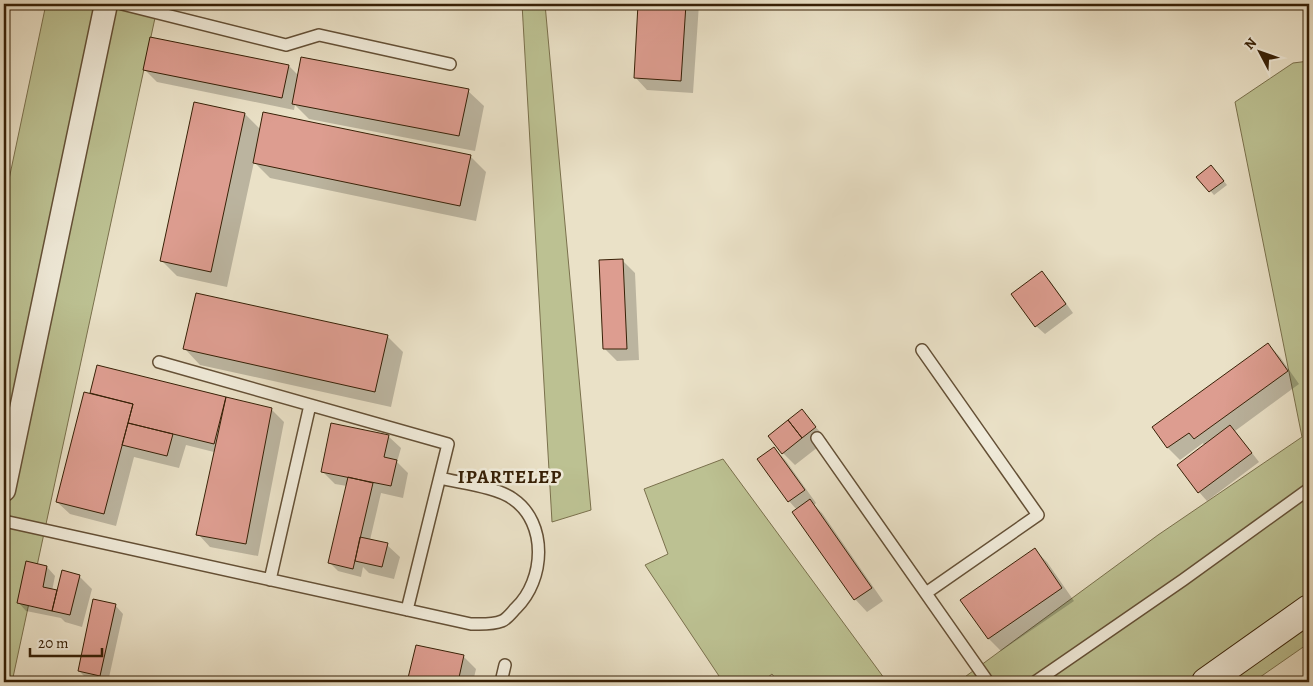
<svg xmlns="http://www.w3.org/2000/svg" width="1313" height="686" font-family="Alegreya,serif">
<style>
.green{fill:#bcc192;stroke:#7a704c}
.shadow{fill:#0003}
.building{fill:#dd9d90;stroke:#372006}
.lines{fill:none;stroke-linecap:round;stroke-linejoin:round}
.lane-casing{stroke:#645036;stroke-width:14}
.street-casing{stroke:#645036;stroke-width:25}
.secondary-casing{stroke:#372006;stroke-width:30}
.lane{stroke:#f1ecdb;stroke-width:11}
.street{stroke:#f1ecdb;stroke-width:22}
.secondary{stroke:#f1ecdb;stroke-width:28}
.labels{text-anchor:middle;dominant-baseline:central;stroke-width:5;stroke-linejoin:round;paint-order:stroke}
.district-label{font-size:19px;font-weight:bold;letter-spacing:1px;fill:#372006;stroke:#f1ecdb}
</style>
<rect width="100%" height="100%" fill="#eae1c7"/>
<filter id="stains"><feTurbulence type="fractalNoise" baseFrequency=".004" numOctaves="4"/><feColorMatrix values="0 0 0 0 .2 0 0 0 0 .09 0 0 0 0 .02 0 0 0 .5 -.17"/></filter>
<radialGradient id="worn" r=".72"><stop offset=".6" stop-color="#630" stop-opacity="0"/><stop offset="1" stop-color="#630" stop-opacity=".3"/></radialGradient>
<!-- green -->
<path class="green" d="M 46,4 L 158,4 L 12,682 L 4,682 L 4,203 Z
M 522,4 L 545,4 L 591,510 L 552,522 Z
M 1309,61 L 1309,643 L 1253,682 L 958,682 L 1158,535 L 1302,437 L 1235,102 L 1293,63 Z
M 723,459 L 887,682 L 778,682 L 772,674 L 762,682 L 723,682 L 645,565 L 668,554 L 644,489 Z"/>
<!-- shadow -->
<path class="shadow" d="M 640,4 L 699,4 L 693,93 L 647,90 L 635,77 Z
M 289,66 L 299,76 L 468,91 L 484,106 L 475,151 L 309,119 L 295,105 L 294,110 L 157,82 L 144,69 Z
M 245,114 L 261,130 L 470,156 L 486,172 L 476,221 L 270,178 L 254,162 L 227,287 L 177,276 L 162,261 Z
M 1215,170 L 1227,185 L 1214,195 L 1198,177 Z
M 623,261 L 635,273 L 639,360 L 617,361 L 605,349 Z
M 1042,273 L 1050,281 L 1073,313 L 1045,334 L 1036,326 Z
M 387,336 L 403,352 L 391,407 L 200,365 L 185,349 Z
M 1268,344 L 1280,357 L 1299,384 L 1235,431 L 1259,462 L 1207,501 L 1199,492 L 1204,445 L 1203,443 L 1180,460 L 1168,448 L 1153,427 Z
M 98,366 L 271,409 L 284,422 L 258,556 L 210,547 L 198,534 L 214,452 L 186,445 L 179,468 L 134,457 L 116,526 L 70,514 L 57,502 L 91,394 Z
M 802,411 L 827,440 L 795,465 L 783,453 Z
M 388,436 L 401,448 L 397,462 L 408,473 L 403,498 L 381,493 L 370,540 L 387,545 L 400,557 L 394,579 L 369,573 L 363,567 L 361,577 L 338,571 L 330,563 L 347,486 L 335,484 L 322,471 Z
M 774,448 L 786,461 L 816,503 L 814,505 L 822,513 L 883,601 L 867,612 L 855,599 L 797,510 L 789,501 Z
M 1035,550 L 1047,562 L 1074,601 L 1001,651 L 989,639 L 962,600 Z
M 27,563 L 47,567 L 55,576 L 52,591 L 58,592 L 79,576 L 92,589 L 82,627 L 65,622 L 61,618 L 26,611 L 18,602 Z
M 115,605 L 123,614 L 108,682 L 87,679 L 79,671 Z
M 417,646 L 463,656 L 476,669 L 473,682 L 409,682 Z"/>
<!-- building -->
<path class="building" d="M 638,4 L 686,4 L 681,81 L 634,78 Z
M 150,37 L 289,65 L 282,98 L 143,70 Z
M 301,57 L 469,89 L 459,136 L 292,104 Z
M 194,102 L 245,113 L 211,272 L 160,261 Z
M 263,112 L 471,155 L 460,206 L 253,163 Z
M 1211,165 L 1224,181 L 1209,192 L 1196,177 Z
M 623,259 L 627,349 L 603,349 L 599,260 Z
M 1042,271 L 1066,304 L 1035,327 L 1011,294 Z
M 196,293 L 388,335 L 375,392 L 183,349 Z
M 1268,343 L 1288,371 L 1194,439 L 1189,433 L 1167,448 L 1152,427 Z
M 97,365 L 226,397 L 214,444 L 128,423 L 133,404 L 90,393 Z
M 84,392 L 133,404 L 104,514 L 56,502 Z
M 226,397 L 272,408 L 246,544 L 196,535 Z
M 802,409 L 816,427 L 802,438 L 788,420 Z
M 788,420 L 802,438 L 782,454 L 768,436 Z
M 128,423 L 173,434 L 167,456 L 122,445 Z
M 331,423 L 389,435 L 384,457 L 397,460 L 391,486 L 321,472 Z
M 1230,425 L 1252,453 L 1198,493 L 1177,465 Z
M 774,447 L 805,490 L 788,502 L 757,459 Z
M 348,477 L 373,483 L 353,569 L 328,563 Z
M 810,499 L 872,588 L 854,600 L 792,512 Z
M 360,537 L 388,543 L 382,567 L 355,561 Z
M 1035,548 L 1062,588 L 988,639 L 960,600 Z
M 26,561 L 47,566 L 43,587 L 57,590 L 52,611 L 17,603 Z
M 62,570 L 80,575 L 70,615 L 52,611 Z
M 93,599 L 116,604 L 100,676 L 78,671 Z
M 416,645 L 464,655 L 458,682 L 407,682 Z"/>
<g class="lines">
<!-- lane casing -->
<g class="lane-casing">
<path id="lane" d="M 122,4 L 286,45 L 319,35 L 450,64
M 922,350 L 1038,515 L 926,593
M 159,362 L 448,444 L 407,610
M 817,438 L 988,682
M 4,521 L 471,624 C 482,624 492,625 502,621 C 507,619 512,612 516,608 C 545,580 548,523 513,499 C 497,487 460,483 440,478
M 270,580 L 310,405
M 501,682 L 505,665
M 1035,682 L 1183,580 L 1309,489"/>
</g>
<!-- street casing -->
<g class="street-casing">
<path id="street" d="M 4,490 L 106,4"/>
</g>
<!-- secondary casing -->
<g class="secondary-casing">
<path id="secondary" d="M 1206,682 L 1309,609"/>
</g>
<!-- lane -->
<use href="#lane" class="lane"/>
<!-- street -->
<use href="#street" class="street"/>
<!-- secondary -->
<use href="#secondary" class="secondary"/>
</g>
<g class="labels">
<!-- district labels -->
<g class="district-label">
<text x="510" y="477">IPARTELEP</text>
</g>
</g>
<!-- margin -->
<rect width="1313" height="686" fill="none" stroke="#eae1c7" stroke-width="20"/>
<rect x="5" y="5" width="1303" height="676" fill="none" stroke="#372006" stroke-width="2.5"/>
<rect x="10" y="10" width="1293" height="666" fill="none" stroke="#372006"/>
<!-- north arrow -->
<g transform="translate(1260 52) rotate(311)" stroke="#f1ecdb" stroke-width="4" paint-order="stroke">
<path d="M0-4L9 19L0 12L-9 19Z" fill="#372006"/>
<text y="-8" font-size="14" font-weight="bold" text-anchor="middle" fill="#372006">N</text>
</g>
<!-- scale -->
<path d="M30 648v8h72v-8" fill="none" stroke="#372006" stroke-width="2.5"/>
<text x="38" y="648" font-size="15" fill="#372006" stroke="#f1ecdb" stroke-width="4" paint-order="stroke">20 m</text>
<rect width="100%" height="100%" filter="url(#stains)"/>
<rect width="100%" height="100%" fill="url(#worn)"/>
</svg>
